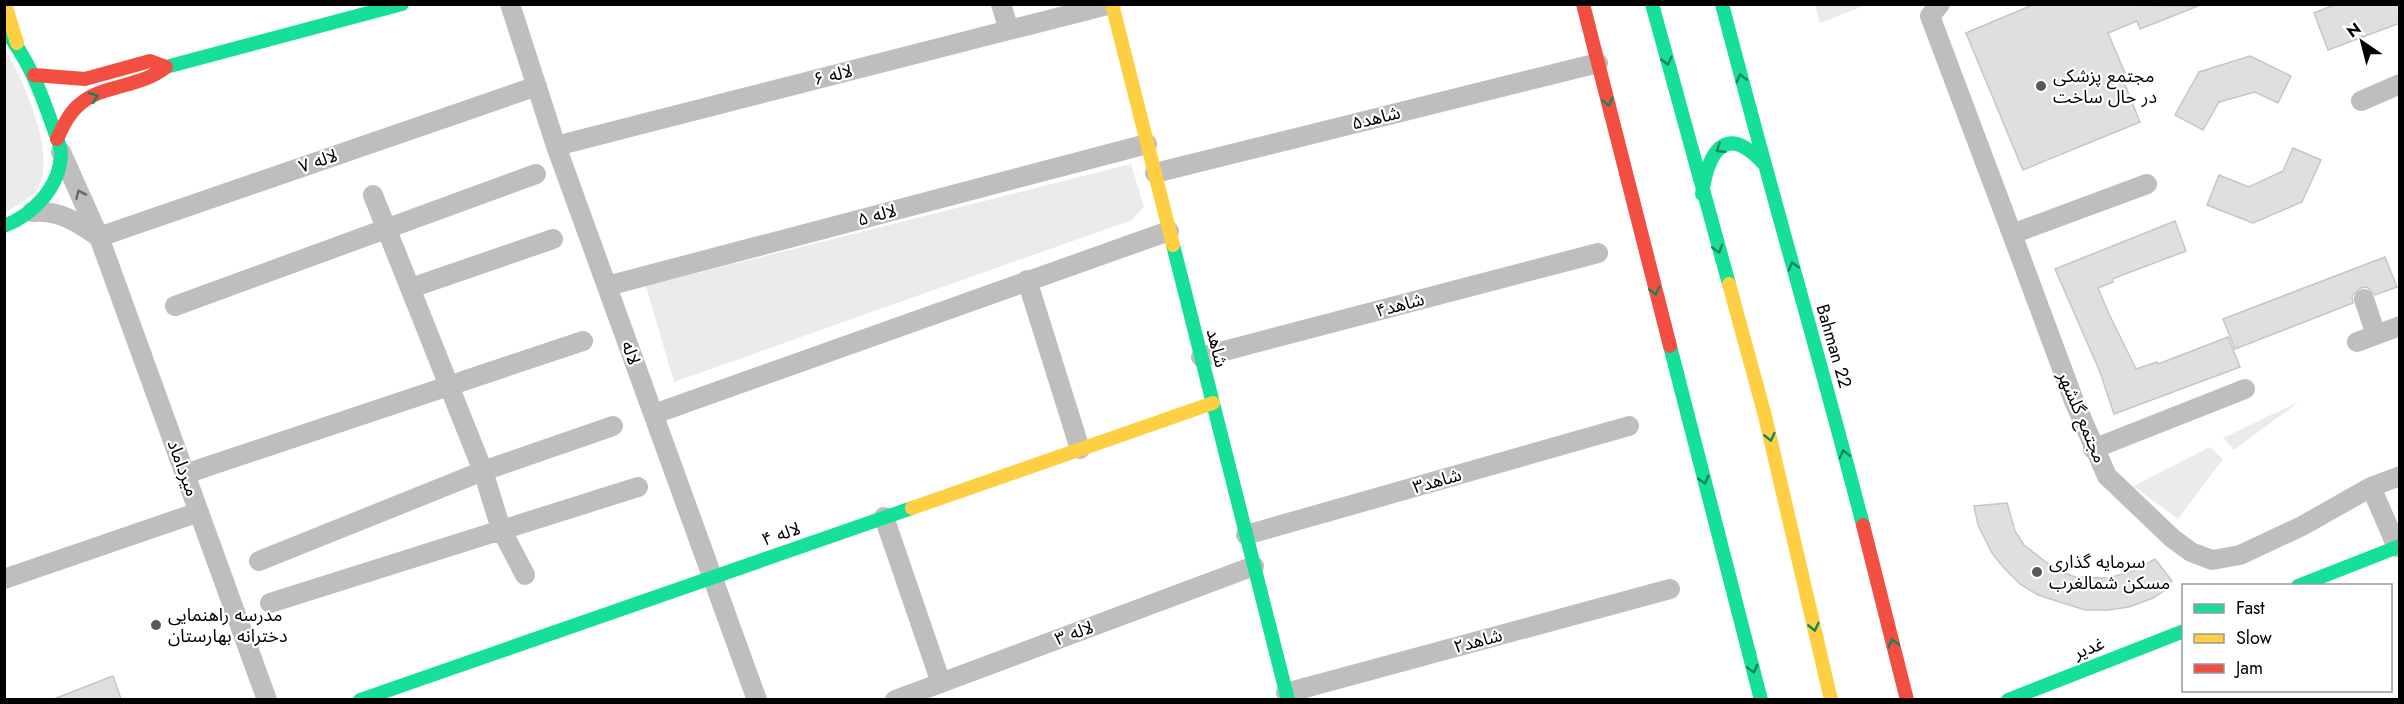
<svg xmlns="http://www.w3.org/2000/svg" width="2404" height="704" font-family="Jost,'Noto Sans Arabic',sans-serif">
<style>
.green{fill:#ebebeb}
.building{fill:#dfdfdf;stroke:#c6c6c6;stroke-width:1.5}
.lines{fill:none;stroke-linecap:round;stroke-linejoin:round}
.street{stroke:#bebebe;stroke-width:20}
.fast{stroke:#16e098;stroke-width:14}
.slow{stroke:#ffcf43;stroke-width:14}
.jam{stroke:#f24e42;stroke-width:14}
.oneway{stroke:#0d865b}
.oneway2{stroke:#686868}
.poi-dot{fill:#595959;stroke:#fff;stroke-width:2}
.labels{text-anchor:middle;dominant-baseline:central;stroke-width:4.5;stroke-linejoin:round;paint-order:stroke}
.street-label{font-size:18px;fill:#000;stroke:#fff}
.poi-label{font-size:18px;fill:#000;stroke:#fff;text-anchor:start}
</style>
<rect width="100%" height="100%" fill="#fff"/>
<!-- green -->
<path class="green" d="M 1815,5 L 1815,4 L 1866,5 L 1820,23 Z
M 4,48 C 22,76 61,162 35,192 C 29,200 14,207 4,213 Z
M 1131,164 L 1144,207 L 1132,220 L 674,382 L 646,286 Z
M 2300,401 L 2234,450 L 2223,438 Z
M 2210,447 L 2223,459 L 2178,519 L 2133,486 Z"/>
<!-- building -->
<path class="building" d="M 2035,4 L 2198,6 L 2140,29 L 2137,21 L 2108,33 L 2125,73 L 2121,75 L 2140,122 L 2023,170 L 1966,33 Z
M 2336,4 L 2400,4 L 2400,23 L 2328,50 L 2314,13 Z
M 2250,56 L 2291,76 L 2278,103 L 2255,92 L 2219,102 L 2203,130 L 2175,115 L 2199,72 Z
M 2293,148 L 2321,160 L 2302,202 L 2253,223 L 2207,205 L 2219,175 L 2249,187 L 2283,171 Z
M 2175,221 L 2186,251 L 2112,279 L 2113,282 L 2098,288 L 2109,314 L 2136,369 L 2157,362 L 2158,364 L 2228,337 L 2240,367 L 2114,414 L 2100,372 L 2055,269 Z
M 2385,257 L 2397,287 L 2375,295 L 2367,287 L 2360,288 L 2352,296 L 2353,303 L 2235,349 L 2223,319 Z
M 2007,503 L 2015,531 L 2024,545 L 2055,569 L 2075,577 L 2108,578 L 2134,571 L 2155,559 L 2172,581 L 2165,590 L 2153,598 L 2129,607 L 2108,610 L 2085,610 L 2038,595 L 2020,584 L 2004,568 L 1992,553 L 1978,525 L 1974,506 Z
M 113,676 L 121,699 L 56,699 L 56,698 Z"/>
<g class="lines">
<!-- street -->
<path class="street" d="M 510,4 L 556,146 L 757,700
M 1001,4 L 1009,30
M 1940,4 L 1930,16 L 2012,234
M 2361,101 L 2400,84
M 556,146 L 1111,4
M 61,152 L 99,237 L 267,700
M 1155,173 L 1598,63
M 2147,184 L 2012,234 L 2074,401 L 2107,476 L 2172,538 L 2191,552 L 2212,560 L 2240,555 L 2302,526 L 2371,487 L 2400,476
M 373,195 L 483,471 L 501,529 L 525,575
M 32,212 C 60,210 77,222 99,237
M 99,237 L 537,86
M 1027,280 L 1080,449
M 607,286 L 1147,144
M 411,288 L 553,239
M 2364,299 L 2376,335
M 175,306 L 536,174
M 2357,342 L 2400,326
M 1201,357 L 1598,253
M 654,414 L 1169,231
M 2093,449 L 2245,389
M 185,474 L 583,341
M 2371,487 L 2397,547
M 884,517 L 941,683
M 1246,535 L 1629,426
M 259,561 L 483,471 L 613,426
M 4,579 L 199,512
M 270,603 L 638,487
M 1286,693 L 1670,589
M 895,700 L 1254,566"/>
<!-- fast -->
<path class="fast" d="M 1652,4 L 1729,284
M 1722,4 C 1767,178 1818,351 1863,525
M 4,29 C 28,58 41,92 53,127 C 56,136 61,145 61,154 C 60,187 33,215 4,226
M 166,67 L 402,4
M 1702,194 C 1708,154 1724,121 1763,163
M 1173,245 L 1288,700
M 1670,346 L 1761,700
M 2298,586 L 2400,546
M 360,700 L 912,508
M 2008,700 L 2184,631"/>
<!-- slow -->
<path class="slow" d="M 5,4 L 17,43
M 1112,4 L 1173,245
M 1729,284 L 1765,416 L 1831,700
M 912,508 L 1213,403"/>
<!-- jam -->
<path class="jam" d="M 1583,4 L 1670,346
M 34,75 L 85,79 L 150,61 L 166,67 C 140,88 103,84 80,104 C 69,113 63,126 57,139
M 1863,525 L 1907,700"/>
</g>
<!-- one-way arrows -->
<defs><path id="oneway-chevron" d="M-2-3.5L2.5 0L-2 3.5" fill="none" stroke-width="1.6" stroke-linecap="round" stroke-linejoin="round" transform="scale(1.5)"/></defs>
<g class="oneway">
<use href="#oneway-chevron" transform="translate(1667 61) rotate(75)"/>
<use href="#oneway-chevron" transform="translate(1741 78) rotate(-104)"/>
<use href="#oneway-chevron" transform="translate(94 97) rotate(-20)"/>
<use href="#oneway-chevron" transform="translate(1608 102) rotate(76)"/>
<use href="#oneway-chevron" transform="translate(1720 149) rotate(148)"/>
<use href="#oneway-chevron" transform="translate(1718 249) rotate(74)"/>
<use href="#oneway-chevron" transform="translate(1793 266) rotate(-106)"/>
<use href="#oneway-chevron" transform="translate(1655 291) rotate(76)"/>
<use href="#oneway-chevron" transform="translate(1770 437) rotate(77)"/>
<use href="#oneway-chevron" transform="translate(1844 454) rotate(-104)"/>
<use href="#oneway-chevron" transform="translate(1704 480) rotate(75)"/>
<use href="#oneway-chevron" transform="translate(1814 627) rotate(77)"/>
<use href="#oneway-chevron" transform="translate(1893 643) rotate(-104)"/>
<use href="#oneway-chevron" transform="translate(1753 669) rotate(76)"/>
</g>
<use class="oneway2" href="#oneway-chevron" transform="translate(80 194) rotate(-114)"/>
<!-- markers -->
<g class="poi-dot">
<circle cx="2041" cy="86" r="6"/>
<circle cx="2037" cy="572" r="6"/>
<circle cx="156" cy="625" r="6"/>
</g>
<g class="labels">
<!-- street labels -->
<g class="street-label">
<text transform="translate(833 75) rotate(-14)">لاله ۶</text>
<text transform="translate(1376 118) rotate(-14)">شاهد۵</text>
<text transform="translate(318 161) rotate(-19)">لاله ۷</text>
<text transform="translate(877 215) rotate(-15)">لاله ۵</text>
<text transform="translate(1400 305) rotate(-15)">شاهد۴</text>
<text transform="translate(1834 346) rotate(74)">Bahman 22</text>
<text transform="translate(1217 348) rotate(76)">شاهد</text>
<text transform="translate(631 353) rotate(70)">لاله</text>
<text transform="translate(2082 417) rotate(67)">مجتمع گلشهر</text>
<text transform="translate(183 468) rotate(70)">میرداماد</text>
<text transform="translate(1437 481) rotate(-16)">شاهد۳</text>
<text transform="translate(781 534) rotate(-19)">لاله ۴</text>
<text transform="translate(1074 633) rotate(-20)">لاله ۳</text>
<text transform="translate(1478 641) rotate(-15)">شاهد۲</text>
<text transform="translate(2089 648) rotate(-21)">غدیر</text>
</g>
<!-- poi labels -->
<g class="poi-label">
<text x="2053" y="76">مجتمع پزشکی<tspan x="2053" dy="21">در حال ساخت</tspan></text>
<text x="2049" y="562">سرمایه گذاری<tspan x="2049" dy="21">مسکن شمالغرب</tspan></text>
<text x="168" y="615">مدرسه راهنمایی<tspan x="168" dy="21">دخترانه بهارستان</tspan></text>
</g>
</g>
<!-- border -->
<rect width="2404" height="704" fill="none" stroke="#000000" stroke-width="12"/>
<!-- legend -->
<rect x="2182" y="584" width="210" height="108" fill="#ffffff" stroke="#999999" stroke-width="1.5"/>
<rect x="2194" y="604" width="30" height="9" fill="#16e098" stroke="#999999" stroke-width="1.5"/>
<text x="2236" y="614" font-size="18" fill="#000000">Fast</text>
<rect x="2194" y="634" width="30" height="9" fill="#ffcf43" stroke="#999999" stroke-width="1.5"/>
<text x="2236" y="644" font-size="18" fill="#000000">Slow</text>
<rect x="2194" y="664" width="30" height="9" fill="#f24e42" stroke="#999999" stroke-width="1.5"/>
<text x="2236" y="674" font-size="18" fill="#000000">Jam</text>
<!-- north arrow -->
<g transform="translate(2362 42) rotate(325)" stroke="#ffffff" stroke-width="4.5" paint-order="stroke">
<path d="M0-4.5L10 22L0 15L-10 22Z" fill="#000000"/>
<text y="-9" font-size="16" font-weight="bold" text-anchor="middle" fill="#000000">N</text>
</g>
</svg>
